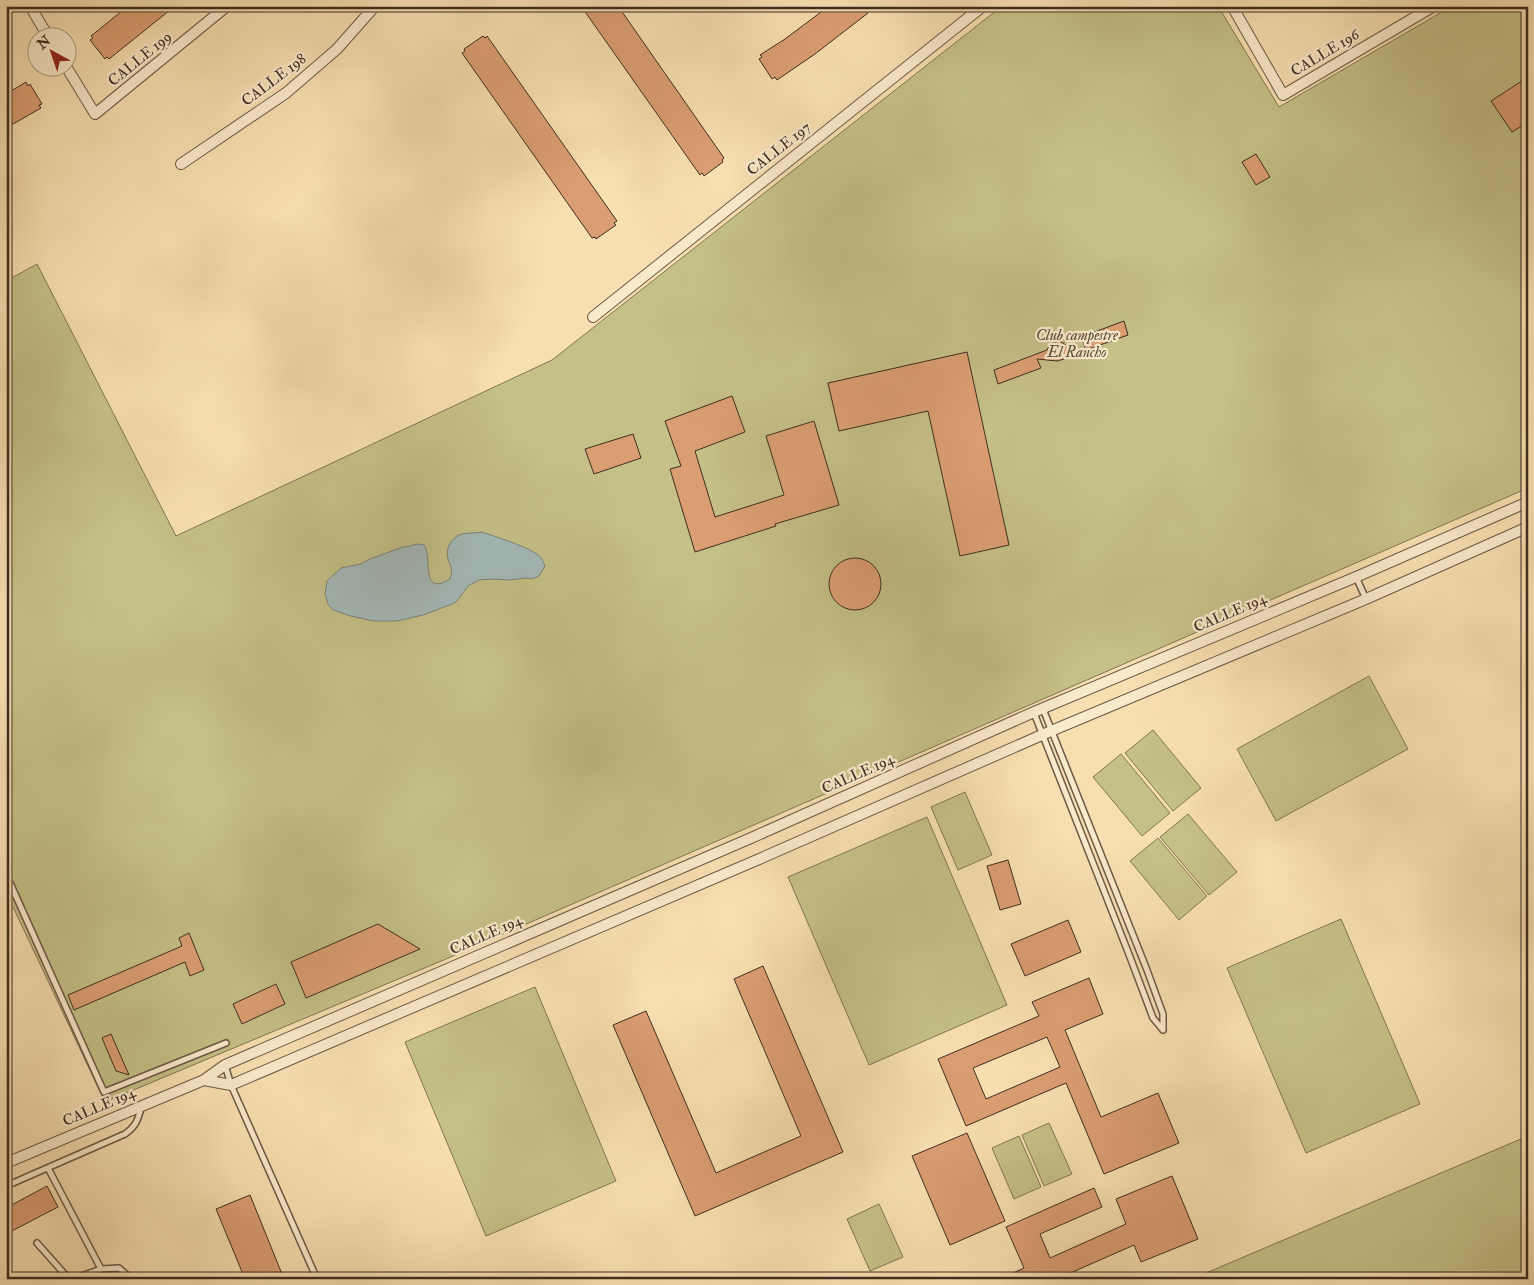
<svg xmlns="http://www.w3.org/2000/svg" width="1534" height="1285" font-family="'IM FELL Double Pica',serif">
<style>
.green{fill:#c4c087;stroke:#817654}
.water{fill:#a3b9b8;stroke:#7b817c}
.building{fill:#db9e72;stroke:#3e2d22;fill-rule:evenodd}
.lines{fill:none;stroke-linecap:round;stroke-linejoin:round}
.lane-casing{stroke:#6c5a46;stroke-width:8}
.street-casing{stroke:#6c5a46;stroke-width:12}
.lane{stroke:#faeacc;stroke-width:5}
.street{stroke:#faeacc;stroke-width:10}
.labels{text-anchor:middle;dominant-baseline:central;stroke-width:4.5;stroke-linejoin:round;paint-order:stroke}
.street-label{font-size:15px;fill:#3e2d22;stroke:#faeacc}
.park-label{font-size:15px;font-style:italic;fill:#594a36;stroke:#faeacc}
</style>
<rect width="100%" height="100%" fill="#f8dfb1"/>
<filter id="stains"><feTurbulence type="fractalNoise" baseFrequency=".004" numOctaves="4"/><feColorMatrix values="0 0 0 0 .2 0 0 0 0 .09 0 0 0 0 .02 0 0 0 .5 -.17"/></filter>
<radialGradient id="worn" r=".72"><stop offset=".6" stop-color="#630" stop-opacity="0"/><stop offset="1" stop-color="#630" stop-opacity=".3"/></radialGradient>
<!-- green -->
<path class="green" d="M 1002,6 L 1218,6 L 1279,107 L 1452,6 L 1528,6 L 1528,488 L 446,959 L 105,1102 L 6,892 L 6,281 L 37,264 L 176,536 L 552,360 Z
M 1369,676 L 1408,749 L 1276,821 L 1237,749 Z
M 1153,730 L 1201,788 L 1173,811 L 1125,753 Z
M 1121,754 L 1170,813 L 1142,836 L 1093,777 Z
M 965,792 L 992,855 L 958,870 L 931,807 Z
M 1188,814 L 1237,872 L 1209,895 L 1160,837 Z
M 927,817 L 1007,1005 L 869,1065 L 788,877 Z
M 1158,838 L 1207,896 L 1179,920 L 1130,861 Z
M 1341,919 L 1420,1104 L 1306,1153 L 1227,968 Z
M 535,987 L 616,1181 L 486,1236 L 405,1042 Z
M 1049,1123 L 1072,1174 L 1044,1186 L 1022,1135 Z
M 1019,1136 L 1041,1187 L 1014,1199 L 992,1148 Z
M 1528,1136 L 1528,1279 L 1192,1279 Z
M 879,1204 L 903,1257 L 870,1271 L 847,1219 Z"/>
<!-- water -->
<path class="water" d="M 482,532 C 495,537 535,548 542,559 C 543,561 544,564 545,566 L 539,576 L 532,579 L 527,578 L 510,580 L 494,579 L 479,580 L 468,586 L 457,601 L 452,604 L 423,615 L 397,621 L 374,621 L 351,616 L 333,610 L 328,604 L 325,594 L 327,581 L 341,568 L 361,564 L 370,559 L 400,548 L 418,544 L 424,545 C 433,556 419,598 450,579 C 453,570 451,567 448,559 C 445,549 451,537 462,534 C 468,533 476,533 482,532 Z"/>
<!-- building -->
<path class="building" d="M 128,6 L 175,6 L 109,59 L 107,57 L 105,59 L 90,40 L 93,38 L 91,36 Z
M 581,6 L 618,6 L 724,158 L 722,160 L 723,162 L 704,176 L 702,173 L 700,175 Z
M 829,6 L 862,6 L 868,13 L 815,54 L 777,80 L 775,77 L 772,79 L 759,59 L 762,57 L 760,55 L 785,39 Z
M 483,36 L 485,38 L 487,36 L 617,221 L 614,223 L 616,225 L 596,239 L 595,237 L 592,238 L 462,53 L 465,51 L 464,49 Z
M 1528,77 L 1528,122 L 1512,132 L 1491,101 Z
M 26,82 L 28,86 L 30,84 L 42,104 L 39,105 L 41,108 L 6,128 L 6,94 Z
M 1256,154 L 1270,177 L 1256,185 L 1242,162 Z
M 1124,321 L 1128,335 L 1086,350 L 1081,337 Z
M 1060,341 L 1070,348 L 1067,357 L 1064,359 L 1057,361 L 1037,359 L 1041,368 L 998,384 L 994,370 L 1047,350 L 1050,344 Z
M 967,352 L 1009,545 L 960,556 L 928,411 L 839,431 L 828,383 Z
M 732,396 L 745,432 L 695,451 L 715,517 L 784,495 L 766,436 L 814,421 L 839,505 L 775,524 L 776,526 L 695,552 L 670,469 L 681,466 L 665,421 Z
M 633,434 L 641,458 L 594,474 L 585,449 Z
M829 584a26 26 0 1 1 52 0a26 26 0 1 1-52 0Z
M 1008,860 L 1021,904 L 1000,910 L 987,866 Z
M 1068,920 L 1081,952 L 1025,976 L 1011,944 Z
M 378,924 L 420,949 L 306,998 L 291,962 Z
M 189,933 L 204,970 L 190,976 L 185,962 L 74,1010 L 68,995 L 182,946 L 179,938 Z
M 763,966 L 843,1152 L 695,1216 L 613,1025 L 646,1011 L 716,1173 L 801,1136 L 734,979 Z
M 1089,978 L 1103,1014 L 1065,1030 L 1101,1117 L 1158,1093 L 1179,1143 L 1104,1174 L 1066,1083 L 966,1126 L 938,1059 L 1039,1016 L 1032,1002 ZM 1047,1037 L 1060,1067 L 986,1099 L 973,1068 Z
M 276,984 L 285,1004 L 242,1024 L 233,1004 Z
M 111,1034 L 129,1075 L 116,1071 L 102,1038 Z
M 967,1133 L 1005,1221 L 950,1245 L 912,1156 Z
M 1172,1176 L 1198,1239 L 1141,1262 L 1134,1245 L 1057,1279 L 1000,1279 L 1024,1268 L 1006,1227 L 1094,1188 L 1102,1207 L 1040,1234 L 1050,1258 L 1126,1224 L 1116,1199 Z
M 47,1186 L 58,1207 L 6,1234 L 6,1208 Z
M 250,1195 L 284,1279 L 245,1279 L 216,1209 Z"/>
<g class="lines">
<!-- lane casing -->
<g class="lane-casing">
<path id="lane" d="M 1356,577 L 1366,599
M 1043,709 L 1147,970 L 1163,1014 L 1163,1030
M 1034,713 L 1130,957 L 1153,1018 L 1163,1030
M 6,874 L 104,1092 L 226,1043
M 225,1065 L 231,1085 L 317,1279
M 48,1168 L 101,1269
M 6,1186 L 125,1134 C 136,1126 138,1120 141,1108
M 37,1243 L 69,1279
M 73,1279 L 101,1269 L 119,1268 L 131,1279"/>
</g>
<!-- street casing -->
<g class="street-casing">
<path id="street" d="M 30,6 L 49,38
M 1232,6 L 1283,95 L 1434,6
M 67,68 L 95,114 L 227,6
M 181,164 L 286,93 L 337,49 L 375,6
M 593,317 L 983,6
M 204,1080 L 231,1085 L 757,860 L 1051,731 L 1366,599 L 1528,527
M 6,1163 L 204,1080 L 225,1065 L 751,838 L 1034,712 L 1356,577 L 1528,502"/>
</g>
<!-- lane -->
<use href="#lane" class="lane"/>
<!-- street -->
<use href="#street" class="street"/>
</g>
<g class="labels">
<!-- street labels -->
<g class="street-label">
<text transform="translate(1325 53) rotate(-31)">CALLE 196</text>
<text transform="translate(140 59) rotate(-39)">CALLE 199</text>
<text transform="translate(274 80) rotate(-37)">CALLE 198</text>
<text transform="translate(779 149) rotate(-38)">CALLE 197</text>
<text transform="translate(1230 613) rotate(-23)">CALLE 194</text>
<text transform="translate(858 774) rotate(-24)">CALLE 194</text>
<text transform="translate(486 935) rotate(-24)">CALLE 194</text>
<text transform="translate(99 1107) rotate(-23)">CALLE 194</text>
</g>
<!-- park labels -->
<g class="park-label">
<text x="1077" y="335">Club campestre<tspan x="1077" dy="17">El Rancho</tspan></text>
</g>
</g>
<!-- margin -->
<rect width="1534" height="1285" fill="none" stroke="#f8dfb1" stroke-width="25"/>
<rect x="8" y="8" width="1519" height="1270" fill="none" stroke="#3e2d22" stroke-width="2.5"/>
<rect x="12" y="12" width="1509" height="1260" fill="none" stroke="#3e2d22"/>
<!-- north arrow -->
<g transform="translate(52 52) rotate(320)"><circle r="24" fill="#faeacc" stroke="#af9e88"/>
<path d="M0-4L9 19L0 12L-9 19Z" fill="#8f2418"/>
<text y="-8" font-size="14" font-weight="bold" text-anchor="middle" fill="#3e2d22">N</text>
</g>
<rect width="100%" height="100%" filter="url(#stains)"/>
<rect width="100%" height="100%" fill="url(#worn)"/>
</svg>
